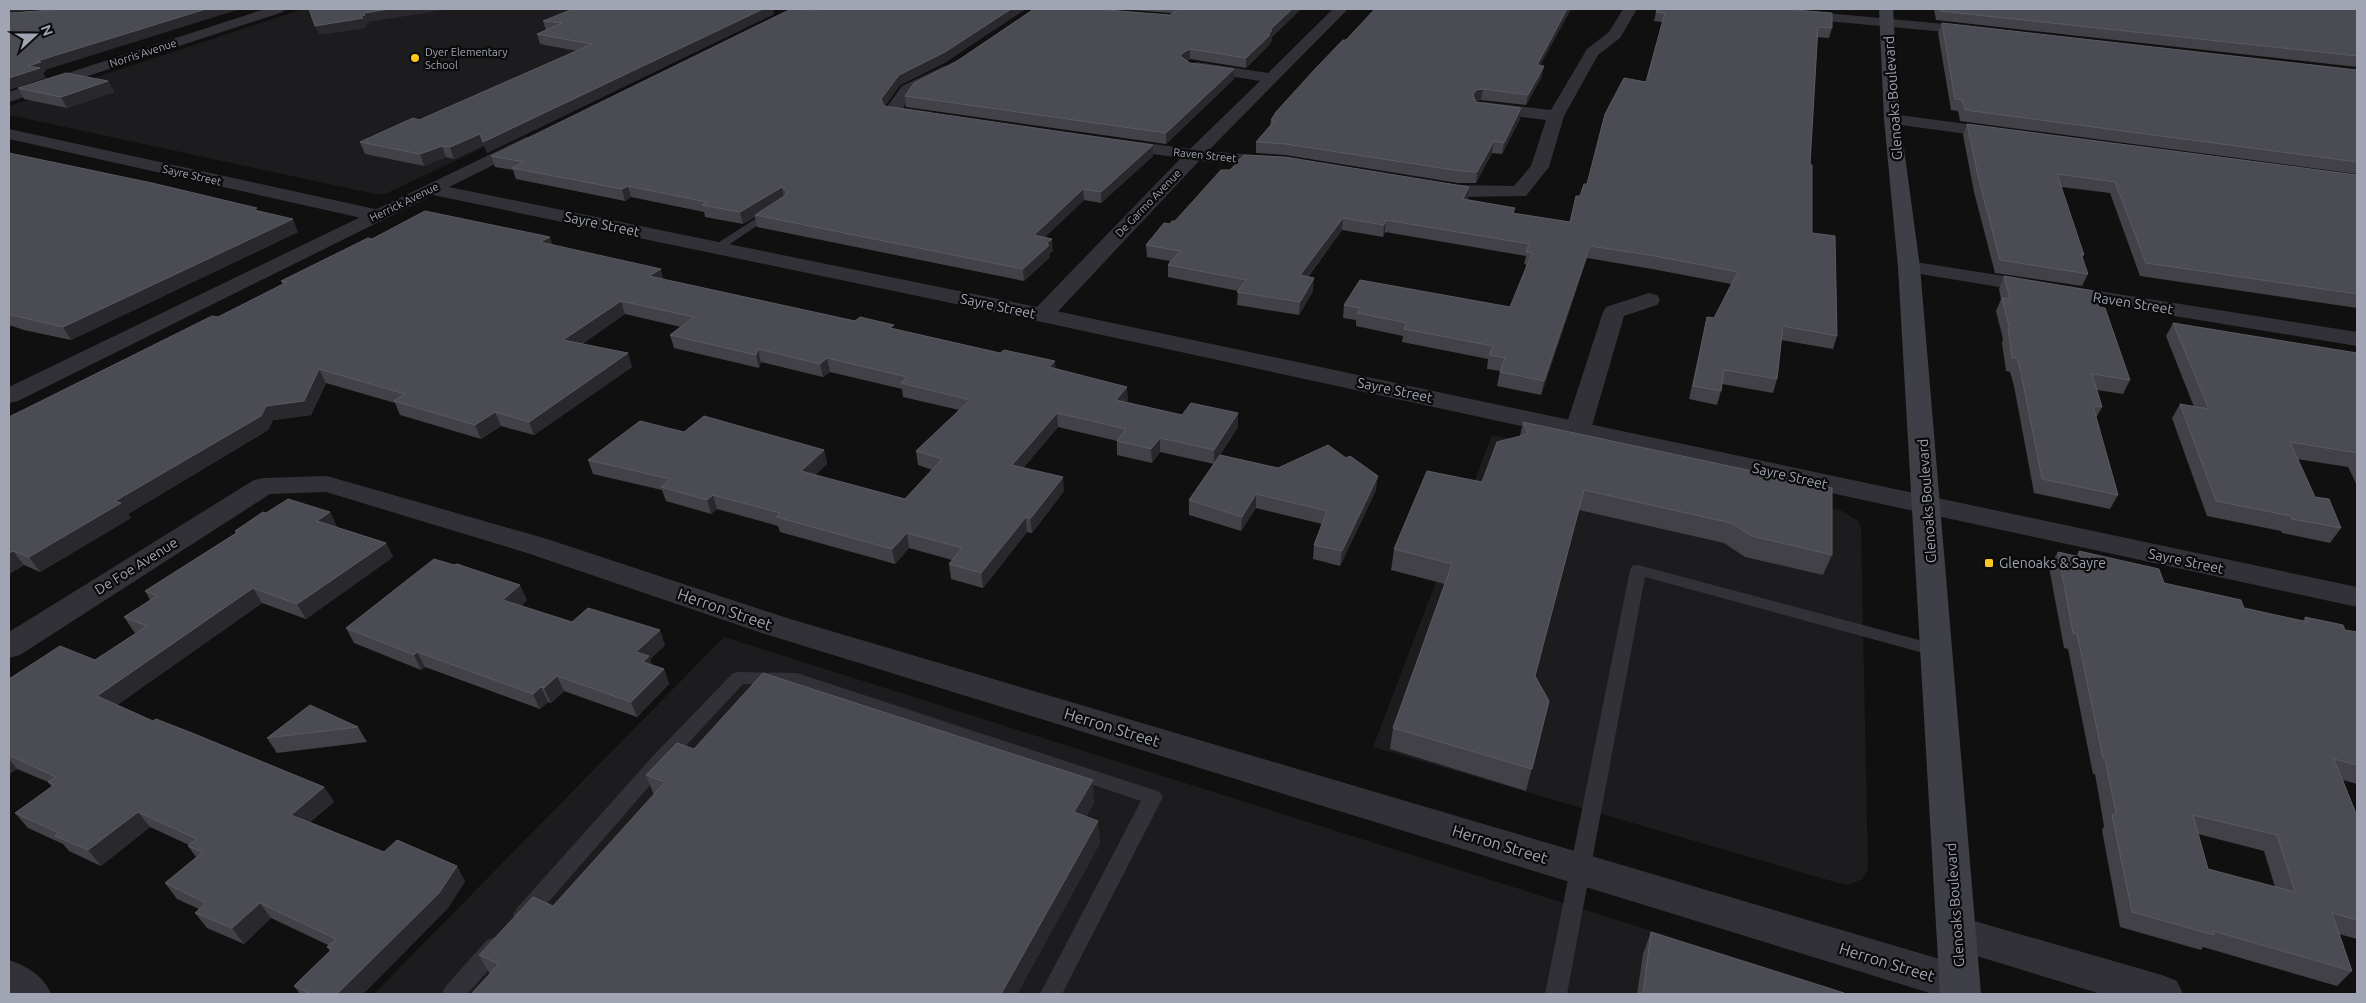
<svg xmlns="http://www.w3.org/2000/svg" width="2366" height="1003" font-family="Ubuntu,sans-serif">
<style>
.built{fill:#1c1c1e}
.lines{fill:none;stroke-linecap:round;stroke-linejoin:round}
.service{fill:#313137;fill-rule:evenodd}
.minor{fill:#313137;fill-rule:evenodd}
.tertiary{fill:#313137;fill-rule:evenodd}
.secondary{fill:#3f4047;fill-rule:evenodd}
.wall{fill:#414147;fill-rule:evenodd}
.shaded-wall{fill:#29292d}
.building{fill:#4b4c53;stroke:#595a62;fill-rule:evenodd}
.poi-dot{fill:#fbc71e;stroke:#0b0b0c;stroke-width:2}
.labels{text-anchor:middle;dominant-baseline:central;stroke-width:4.5;stroke-linejoin:round;paint-order:stroke}
.far-poi-label{font-size:11px;fill:#a0a4b3;stroke:#0b0b0c;text-anchor:start}
.far-street-label{font-size:11px;fill:#a0a4b3;stroke:#0b0b0c}
.street-label{font-size:14px;fill:#a0a4b3;stroke:#0b0b0c}
.poi-label{font-size:14px;fill:#a0a4b3;stroke:#0b0b0c;text-anchor:start}
.near-street-label{font-size:16px;fill:#a0a4b3;stroke:#0b0b0c}
</style>
<rect width="100%" height="100%" fill="#101011"/>
<!-- built -->
<path class="built" d="M 303,9 L 777,9 L 385,194 L 375,194 L 9,115 L 9,106 Z
M 1492,435 L 1840,510 L 1858,521 L 1861,528 L 1868,869 L 1862,879 L 1848,885 L 1838,883 L 1373,747 Z
M 724,637 L 1829,987 L 1848,994 L 374,994 Z"/>
<g class="lines">
<!-- service -->
<path class="service" d="M 772,208 L 776,209 L 776,213 L 721,250 L 713,250 L 713,246 Z
M 1638,565 L 1938,645 L 1944,647 L 1947,651 L 1944,655 L 1938,657 L 1645,577 L 1567,994 L 1545,994 L 1630,570 L 1632,566 Z
M 739,672 L 797,673 L 1160,792 L 1163,797 L 1062,994 L 1040,994 L 1141,801 L 796,685 L 743,684 L 666,767 L 531,922 L 524,924 L 517,922 L 513,915 L 517,908 L 652,757 L 733,673 Z
M 495,937 L 503,940 L 506,947 L 503,954 L 467,994 L 442,994 L 445,987 L 487,940 Z"/>
<!-- minor -->
<path class="minor" d="M 265,9 L 285,9 L 283,12 L 9,102 L 9,92 Z
M 1333,9 L 1348,9 L 1208,151 L 1278,157 L 1284,158 L 1287,162 L 1284,166 L 1278,167 L 1199,161 L 1050,320 L 1042,322 L 1034,320 L 1031,315 L 1034,310 L 1181,158 L 1111,148 L 1108,144 L 1111,140 L 1117,139 L 1190,149 L 1260,81 L 1192,70 L 1189,67 L 1192,64 L 1197,62 L 1268,73 Z
M 1623,9 L 1637,9 L 1620,38 L 1598,55 L 1564,116 L 1549,167 L 1526,196 L 1458,197 L 1424,191 L 1422,187 L 1424,183 L 1431,181 L 1458,185 L 1514,186 L 1531,166 L 1546,120 L 1483,112 L 1477,111 L 1475,107 L 1477,103 L 1483,102 L 1551,110 L 1587,49 L 1609,32 Z
M 1732,9 L 1782,9 L 1978,27 L 1985,31 L 1978,35 L 1739,13 Z
M 944,66 L 950,68 L 952,71 L 950,74 L 914,92 L 903,108 L 932,112 L 934,116 L 932,120 L 926,121 L 886,115 L 884,111 L 902,86 Z
M 1892,114 L 2004,129 L 2010,130 L 2013,134 L 2010,138 L 2004,139 L 1886,123 L 1884,119 L 1886,115 Z
M 9,129 L 375,209 L 382,211 L 385,215 L 382,219 L 375,221 L 9,139 Z
M 1909,261 L 2357,332 L 2357,346 L 1902,271 L 1898,267 L 1902,263 Z
M 1649,293 L 1657,295 L 1660,300 L 1657,305 L 1624,316 L 1591,429 L 1587,434 L 1578,437 L 1569,434 L 1565,429 L 1603,312 L 1606,307 Z
M 327,476 L 547,539 L 787,618 L 1960,965 L 1974,971 L 1980,984 L 1976,994 L 1933,994 L 765,634 L 527,553 L 326,492 L 270,494 L 20,655 L 9,658 L 9,632 L 254,480 L 264,478 Z
M 1957,916 L 2162,975 L 2177,981 L 2183,994 L 2101,994 L 1957,950 L 1943,945 L 1937,933 L 1943,921 Z
M 9,960 C 27,966 44,976 51,994 L 9,994 Z"/>
<!-- tertiary -->
<path class="tertiary" d="M 526,137 L 532,138 L 535,142 L 532,146 L 449,187 L 1042,308 L 2357,587 L 2357,607 L 1042,322 L 433,195 L 18,401 L 9,403 L 9,387 Z"/>
<!-- secondary -->
<path class="secondary" d="M 1879,9 L 1893,9 L 1900,119 L 1920,267 L 1981,994 L 1940,994 L 1898,267 L 1884,119 Z"/>
</g>
<!-- wall -->
<path class="wall" d="M 1120,9 L 1301,9 L 1272,37 L 1272,40 L 1270,43 L 1269,45 L 1246,68 L 1190,59 L 1187,61 L 1190,63 L 1234,79 L 1166,144 L 906,107 L 905,96 L 957,61 L 1170,15 L 1172,14 L 1170,13 Z
M 1375,9 L 1571,9 L 1540,65 L 1542,76 L 1526,105 L 1481,100 L 1476,101 L 1476,102 L 1520,119 L 1502,154 L 1492,153 L 1476,183 L 1458,183 L 1285,155 L 1256,153 L 1256,142 L 1270,126 L 1271,120 Z
M 1808,9 L 1829,9 L 1828,10 Z
M 1934,9 L 2357,9 L 2357,67 L 1936,20 Z
M 1656,12 L 1832,28 L 1829,38 L 1817,37 L 1810,164 L 1812,233 L 1837,336 L 1833,349 L 1781,340 L 1777,379 L 1773,393 L 1722,384 L 1721,391 L 1717,405 L 1689,399 L 1704,330 L 1707,317 L 1714,318 L 1731,284 L 1652,269 L 1587,258 L 1541,395 L 1497,386 L 1500,371 L 1487,369 L 1488,359 L 1402,342 L 1403,336 L 1356,326 L 1356,320 L 1343,318 L 1344,305 L 1510,307 L 1527,265 L 1524,264 L 1526,256 L 1385,232 L 1383,237 L 1342,230 L 1308,277 L 1313,291 L 1299,315 L 1237,305 L 1238,291 L 1168,277 L 1168,265 L 1170,261 L 1147,257 L 1146,245 L 1170,224 L 1175,221 L 1469,187 L 1467,200 L 1515,208 L 1514,213 L 1570,222 L 1580,196 L 1587,184 L 1646,82 L 1662,22 L 1654,21 Z
M 774,14 L 487,153 L 484,145 L 454,159 L 446,157 L 424,166 L 365,154 L 360,142 L 419,120 L 577,51 L 540,44 L 537,34 L 546,30 L 543,21 Z
M 1942,23 L 2357,70 L 2357,174 L 1960,121 L 1958,111 L 1951,110 L 1938,33 Z
M 946,62 L 900,85 L 885,106 L 1153,156 L 1101,203 L 1084,200 L 1045,237 L 1053,251 L 1049,254 L 1050,257 L 1024,281 L 757,227 L 755,217 L 743,224 L 705,217 L 704,212 L 631,197 L 625,201 L 516,179 L 513,170 L 495,167 L 491,156 Z
M 108,81 L 114,92 L 67,108 L 24,99 L 18,88 Z
M 1967,124 L 2357,175 L 2357,308 L 2140,276 L 2110,193 L 2061,187 L 2084,255 L 2082,258 L 2088,274 L 2082,286 L 1995,273 L 1974,192 L 1963,135 Z
M 9,153 L 259,211 L 298,232 L 71,340 L 24,330 L 9,325 Z
M 372,239 L 553,245 L 664,280 L 855,321 L 895,329 L 1000,353 L 1055,361 L 1055,368 L 1128,400 L 1126,402 L 1182,415 L 1238,413 L 1238,427 L 1220,455 L 1376,490 L 1340,566 L 1313,559 L 1314,545 L 1322,524 L 1256,508 L 1241,531 L 1189,515 L 1189,500 L 1214,464 L 1160,452 L 1152,463 L 1117,455 L 1117,441 L 1058,427 L 1023,468 L 1064,491 L 1032,533 L 1027,532 L 983,588 L 951,579 L 949,564 L 952,560 L 909,548 L 895,564 L 780,532 L 778,526 L 717,509 L 711,514 L 666,501 L 662,490 L 593,474 L 588,460 L 684,432 L 824,450 L 827,464 L 815,475 L 905,499 L 932,470 L 918,465 L 916,451 L 959,410 L 903,397 L 902,389 L 830,372 L 823,377 L 761,362 L 759,368 L 674,348 L 670,335 L 681,327 L 625,314 L 582,344 L 632,367 L 534,435 L 501,426 L 481,439 L 400,415 L 395,403 L 326,383 L 311,415 L 273,420 L 268,430 L 128,514 L 131,518 L 40,572 L 24,565 L 9,574 L 9,417 L 218,317 L 283,285 L 281,281 Z
M 2004,276 L 2099,307 L 2130,380 L 2123,394 L 2097,390 L 2102,407 L 2096,418 L 2118,495 L 2110,509 L 2034,493 L 2014,386 L 2010,372 L 2006,371 L 2002,343 L 2003,339 L 1996,311 L 2001,299 L 1999,289 Z
M 2173,323 L 2357,353 L 2357,485 L 2348,467 L 2297,459 L 2315,497 L 2341,528 L 2330,543 L 2282,533 L 2281,531 L 2207,516 L 2172,418 L 2180,404 L 2194,407 L 2166,336 Z
M 1523,422 L 1832,555 L 1823,575 L 1745,557 L 1724,543 L 1579,510 L 1535,676 L 1549,701 L 1526,791 L 1390,749 L 1393,728 L 1445,584 L 1391,570 L 1394,549 L 1482,482 L 1520,436 Z
M 330,512 L 337,527 L 386,543 L 393,557 L 306,619 L 262,603 L 117,705 L 153,721 L 324,787 L 334,802 L 310,822 L 384,852 L 465,881 L 448,908 L 363,994 L 300,994 L 294,986 L 330,951 L 327,947 L 328,945 L 271,918 L 244,944 L 207,928 L 195,913 L 199,909 L 177,899 L 165,883 L 196,857 L 188,846 L 189,845 L 150,827 L 101,866 L 69,851 L 63,844 L 28,828 L 15,813 L 52,787 L 48,782 L 17,769 L 9,774 L 9,679 L 95,660 L 136,633 L 134,632 L 124,617 L 150,600 L 145,591 L 236,533 L 235,531 L 266,513 Z
M 2079,551 L 2164,583 L 2244,608 L 2303,621 L 2305,617 L 2345,630 L 2357,632 L 2357,784 L 2343,780 L 2357,816 L 2357,939 L 2339,934 L 2352,971 L 2337,986 L 2203,947 L 2201,950 L 2120,927 L 2102,830 L 2104,826 L 2095,774 L 2093,774 L 2068,649 L 2064,648 L 2049,567 L 2058,552 L 2076,556 ZM 2198,834 L 2264,851 L 2275,887 L 2208,869 Z
M 527,600 L 521,606 L 572,622 L 665,645 L 650,659 L 652,665 L 664,669 L 669,684 L 637,717 L 564,691 L 551,703 L 548,702 L 540,709 L 425,667 L 421,670 L 354,643 L 346,628 Z
M 358,727 L 367,742 L 277,753 L 267,738 Z
M 694,749 L 1094,802 L 1086,817 L 1100,843 L 1017,994 L 471,994 L 490,974 L 479,955 L 553,906 L 654,795 L 646,775 Z
M 1651,932 L 1844,994 L 1637,994 L 1643,954 Z"/>
<!-- shaded-wall -->
<path class="shaded-wall" d="M 9,9 L 47,9 L 9,12 L 9,13 Z
M 206,9 L 240,9 L 45,70 L 46,72 L 43,73 L 46,78 L 9,90 L 9,78 L 37,61 Z
M 390,9 L 450,9 L 368,22 L 369,24 L 365,25 L 366,28 L 319,35 L 315,26 L 361,16 L 364,13 Z
M 763,9 L 773,9 L 774,14 L 487,153 L 483,142 Z
M 1011,9 L 1026,9 L 946,62 L 900,85 L 882,110 L 881,99 L 899,75 Z
M 1292,9 L 1301,9 L 1272,37 L 1272,40 L 1270,43 L 1269,45 L 1246,68 L 1246,58 L 1270,30 Z
M 1567,9 L 1571,9 L 1535,75 L 1537,65 Z
M 1190,49 L 1190,59 L 1184,62 L 1180,56 L 1184,52 Z
M 1544,66 L 1542,76 L 1526,105 L 1528,95 Z
M 1234,69 L 1234,79 L 1166,144 L 1166,133 Z
M 108,81 L 114,92 L 67,108 L 61,97 Z
M 1483,89 L 1481,100 L 1475,101 L 1473,95 L 1476,90 Z
M 1521,108 L 1520,119 L 1502,154 L 1504,143 Z
M 480,134 L 484,145 L 454,159 L 450,147 Z
M 1494,141 L 1492,153 L 1476,183 L 1477,172 Z
M 1153,145 L 1153,156 L 1101,203 L 1101,192 Z
M 442,146 L 446,157 L 424,166 L 420,154 Z
M 628,186 L 631,197 L 625,201 L 622,189 Z
M 782,187 L 784,198 L 755,215 L 755,217 L 743,224 L 740,212 Z
M 1469,187 L 1468,199 L 1462,211 L 1463,199 Z
M 1083,189 L 1084,200 L 1035,247 L 1034,235 Z
M 1343,218 L 1342,230 L 1299,288 L 1300,275 Z
M 293,219 L 298,232 L 71,340 L 63,327 Z
M 1386,220 L 1385,232 L 1383,237 L 1384,225 Z
M 550,237 L 554,249 L 540,242 Z
M 1052,239 L 1053,251 L 1049,254 L 1050,257 L 1024,281 L 1023,269 Z
M 1590,246 L 1587,258 L 1541,395 L 1544,381 Z
M 661,269 L 664,282 L 649,276 Z
M 1314,278 L 1313,291 L 1299,315 L 1300,302 Z
M 621,301 L 625,314 L 568,353 L 563,340 Z
M 758,349 L 761,362 L 759,368 L 756,355 Z
M 628,353 L 632,367 L 534,435 L 529,422 Z
M 827,358 L 830,372 L 823,377 L 820,364 Z
M 1055,361 L 1056,375 L 1049,367 Z
M 319,369 L 326,383 L 311,415 L 273,420 L 268,430 L 128,514 L 131,518 L 40,572 L 29,557 L 115,501 L 266,406 Z
M 1127,387 L 1128,400 L 1116,414 L 1116,400 Z
M 495,412 L 501,426 L 481,439 L 475,425 Z
M 1057,413 L 1058,427 L 1014,479 L 1012,465 Z
M 1238,413 L 1238,427 L 1214,464 L 1214,450 Z
M 1160,438 L 1160,452 L 1152,463 L 1151,449 Z
M 824,450 L 827,464 L 804,486 L 801,471 Z
M 1378,476 L 1376,490 L 1340,566 L 1342,551 Z
M 1063,477 L 1064,491 L 1032,533 L 1030,519 Z
M 1256,494 L 1256,508 L 1241,531 L 1242,517 Z
M 713,495 L 717,509 L 711,514 L 707,500 Z
M 330,512 L 337,527 L 325,535 L 317,521 Z
M 1026,517 L 1027,532 L 983,588 L 981,573 Z
M 907,533 L 909,548 L 895,564 L 892,549 Z
M 386,543 L 393,557 L 306,619 L 297,604 Z
M 13,551 L 24,565 L 9,574 L 9,553 Z
M 520,585 L 527,600 L 510,615 L 503,600 Z
M 253,588 L 262,603 L 108,711 L 97,696 Z
M 660,630 L 665,645 L 650,659 L 655,672 L 649,677 L 636,652 Z
M 417,652 L 425,667 L 421,670 L 414,655 Z
M 664,669 L 669,684 L 637,717 L 631,702 Z
M 557,676 L 564,691 L 551,703 L 544,688 Z
M 541,687 L 548,702 L 540,709 L 533,694 Z
M 9,759 L 17,769 L 9,774 Z
M 1093,780 L 1094,802 L 1076,835 L 1074,812 Z
M 324,787 L 334,802 L 301,830 L 291,815 Z
M 138,812 L 150,827 L 101,866 L 88,850 Z
M 1098,821 L 1100,843 L 1017,994 L 1001,994 Z
M 457,866 L 465,881 L 448,908 L 363,994 L 337,994 Z
M 260,903 L 271,918 L 244,944 L 232,928 Z"/>
<!-- building -->
<path class="building" d="M 66,9 L 206,9 L 37,61 L 41,62 L 28,66 L 40,68 L 9,78 L 9,13 Z
M 309,9 L 390,9 L 364,13 L 365,15 L 361,16 L 363,18 L 315,26 Z
M 573,9 L 763,9 L 483,142 L 480,134 L 450,147 L 442,146 L 420,154 L 360,142 L 413,118 L 419,120 L 592,44 L 537,34 L 562,23 L 543,21 Z
M 791,9 L 799,9 L 817,11 L 822,9 L 1011,9 L 945,52 L 899,75 L 881,99 L 884,106 L 1153,145 L 1101,192 L 1083,189 L 1034,235 L 1052,239 L 1046,244 L 1049,245 L 1023,269 L 755,215 L 786,195 L 787,191 L 782,187 L 740,212 L 702,205 L 707,202 L 628,186 L 622,189 L 512,168 L 524,162 L 491,156 Z
M 1034,9 L 1095,9 L 1170,15 L 1179,9 L 1292,9 L 1270,30 L 1272,30 L 1268,35 L 1270,35 L 1246,58 L 1190,49 L 1184,52 L 1180,56 L 1190,63 L 1234,69 L 1166,133 L 905,96 L 914,83 L 957,61 Z
M 1375,9 L 1567,9 L 1537,65 L 1544,66 L 1528,95 L 1483,89 L 1476,90 L 1473,95 L 1476,102 L 1521,108 L 1504,143 L 1494,141 L 1477,172 L 1460,171 L 1286,144 L 1256,142 L 1270,126 L 1274,121 L 1271,120 L 1276,112 L 1315,69 L 1343,40 L 1346,40 Z
M 1657,9 L 1783,9 L 1832,13 L 1832,28 L 1818,27 L 1810,164 L 1812,165 L 1812,233 L 1835,236 L 1837,336 L 1783,326 L 1777,379 L 1724,370 L 1721,391 L 1693,386 L 1707,317 L 1714,318 L 1738,272 L 1655,256 L 1590,246 L 1544,381 L 1500,372 L 1505,358 L 1489,355 L 1493,346 L 1404,329 L 1407,323 L 1357,313 L 1360,308 L 1344,305 L 1360,280 L 1510,307 L 1532,253 L 1526,252 L 1529,244 L 1386,220 L 1384,225 L 1343,218 L 1300,275 L 1314,278 L 1300,302 L 1237,292 L 1246,280 L 1168,265 L 1180,251 L 1146,245 L 1164,223 L 1170,224 L 1172,221 L 1175,221 L 1221,170 L 1230,170 L 1244,155 L 1285,157 L 1469,187 L 1463,199 L 1515,208 L 1512,213 L 1570,222 L 1576,196 L 1580,196 L 1584,184 L 1587,184 L 1605,114 L 1624,78 L 1646,82 L 1665,13 L 1656,12 Z
M 1939,9 L 2357,9 L 2357,56 L 1940,11 Z
M 1942,23 L 2357,70 L 2357,162 L 1965,110 L 1962,100 L 1955,99 Z
M 66,73 L 108,81 L 61,97 L 18,88 Z
M 1967,124 L 2357,175 L 2357,294 L 2146,263 L 2115,182 L 2057,174 L 2084,255 L 2081,254 L 2088,274 L 2000,260 L 1979,180 Z
M 9,153 L 152,183 L 257,208 L 254,210 L 293,219 L 63,327 L 16,316 L 9,314 Z
M 425,211 L 550,237 L 540,242 L 661,269 L 649,276 L 855,321 L 860,317 L 894,325 L 890,328 L 1000,353 L 1004,350 L 1055,361 L 1049,367 L 1127,387 L 1116,400 L 1182,415 L 1191,403 L 1238,413 L 1214,450 L 1160,438 L 1151,449 L 1117,441 L 1126,429 L 1057,413 L 1012,465 L 1063,477 L 1030,519 L 1026,517 L 981,573 L 949,564 L 962,548 L 907,533 L 892,549 L 776,517 L 780,513 L 713,495 L 707,500 L 661,487 L 670,479 L 588,460 L 640,421 L 684,432 L 704,416 L 824,450 L 801,471 L 905,499 L 942,459 L 916,451 L 970,400 L 901,383 L 907,377 L 827,358 L 820,364 L 758,349 L 756,355 L 670,335 L 694,317 L 621,301 L 563,340 L 628,353 L 529,422 L 495,412 L 475,425 L 394,401 L 405,394 L 319,369 L 304,401 L 266,406 L 261,416 L 115,501 L 121,503 L 29,557 L 13,551 L 9,553 L 9,417 L 212,316 L 218,317 L 287,282 L 281,281 L 368,238 L 372,239 Z
M 2004,276 L 2094,291 L 2099,307 L 2105,308 L 2130,380 L 2092,374 L 2102,407 L 2093,406 L 2118,495 L 2042,479 L 2021,373 L 2017,358 L 2012,358 L 2008,329 L 2010,330 L 2002,298 L 2010,299 Z
M 2173,323 L 2357,353 L 2357,453 L 2290,442 L 2315,497 L 2329,499 L 2341,528 L 2292,519 L 2291,516 L 2216,501 L 2180,404 L 2209,409 Z
M 1523,422 L 1832,488 L 1832,555 L 1752,536 L 1731,523 L 1584,490 L 1535,676 L 1549,701 L 1532,769 L 1393,728 L 1452,564 L 1394,549 L 1427,471 L 1482,482 L 1497,442 L 1528,434 Z
M 1328,445 L 1346,458 L 1350,456 L 1378,476 L 1342,551 L 1314,545 L 1327,511 L 1256,494 L 1242,517 L 1189,500 L 1220,455 L 1278,468 Z
M 288,499 L 330,512 L 317,521 L 386,543 L 297,604 L 253,588 L 97,696 L 153,721 L 156,719 L 192,733 L 324,787 L 291,815 L 384,852 L 397,840 L 457,866 L 439,893 L 337,994 L 311,994 L 294,986 L 332,949 L 327,947 L 336,939 L 260,903 L 232,928 L 195,913 L 206,903 L 165,883 L 203,852 L 188,846 L 197,839 L 138,812 L 88,850 L 55,836 L 59,833 L 15,813 L 54,785 L 48,782 L 56,777 L 9,755 L 9,679 L 60,646 L 95,660 L 147,626 L 124,617 L 157,596 L 145,591 L 238,532 L 235,531 L 263,512 L 266,513 Z
M 2079,551 L 2159,569 L 2164,583 L 2241,600 L 2244,608 L 2308,622 L 2305,617 L 2343,625 L 2345,630 L 2357,632 L 2357,765 L 2334,759 L 2357,816 L 2357,920 L 2332,913 L 2352,971 L 2213,931 L 2214,935 L 2132,912 L 2112,815 L 2116,813 L 2105,759 L 2103,758 L 2077,634 L 2073,633 L 2058,552 L 2080,557 ZM 2193,815 L 2277,835 L 2295,892 L 2208,869 Z
M 434,559 L 454,565 L 457,564 L 520,585 L 503,600 L 572,622 L 588,608 L 660,630 L 636,652 L 649,656 L 643,662 L 664,669 L 631,702 L 557,676 L 544,688 L 541,687 L 533,694 L 417,652 L 414,655 L 346,628 Z
M 763,673 L 1093,780 L 1074,812 L 1098,821 L 1001,994 L 471,994 L 499,964 L 479,955 L 533,897 L 553,906 L 665,782 L 646,775 L 677,743 L 694,749 Z
M 310,705 L 358,727 L 267,738 Z
M 1651,932 L 1844,993 L 1844,994 L 1643,994 Z"/>
<!-- markers -->
<g class="poi-dot">
<circle cx="415" cy="58" r="5"/>
<rect x="1984" y="558" width="10" height="10" rx="2.5"/>
</g>
<g class="labels">
<!-- far-poi labels -->
<g class="far-poi-label">
<text x="425" y="52">Dyer Elementary<tspan x="425" dy="13">School</tspan></text>
</g>
<!-- far-street labels -->
<g class="far-street-label">
<text transform="translate(143 53) rotate(-18)">Norris Avenue</text>
<text transform="translate(1205 155) rotate(6)">Raven Street</text>
<text transform="translate(192 175) rotate(13)">Sayre Street</text>
<text transform="translate(404 202) rotate(-26)">Herrick Avenue</text>
<text transform="translate(1148 203) rotate(-46)">De Garmo Avenue</text>
</g>
<!-- street labels -->
<g class="street-label">
<text transform="translate(1893 98) rotate(-94)">Glenoaks Boulevard</text>
<text transform="translate(602 224) rotate(12)">Sayre Street</text>
<text transform="translate(2133 303) rotate(9)">Raven Street</text>
<text transform="translate(998 306) rotate(12)">Sayre Street</text>
<text transform="translate(1395 390) rotate(12)">Sayre Street</text>
<text transform="translate(1790 476) rotate(13)">Sayre Street</text>
<text transform="translate(1927 501) rotate(-94)">Glenoaks Boulevard</text>
<text transform="translate(2186 561) rotate(12)">Sayre Street</text>
<text transform="translate(136 566) rotate(-32)">De Foe Avenue</text>
<text transform="translate(1955 905) rotate(-94)">Glenoaks Boulevard</text>
</g>
<!-- poi labels -->
<g class="poi-label">
<text x="1999" y="563">Glenoaks &amp; Sayre</text>
</g>
<!-- near-street labels -->
<g class="near-street-label">
<text transform="translate(725 609) rotate(19)">Herron Street</text>
<text transform="translate(1112 727) rotate(17)">Herron Street</text>
<text transform="translate(1500 844) rotate(17)">Herron Street</text>
<text transform="translate(1887 962) rotate(17)">Herron Street</text>
</g>
</g>
<!-- border -->
<rect width="2366" height="1003" fill="none" stroke="#a0a4b3" stroke-width="20"/>
<!-- north arrow -->
<g transform="translate(35 35) rotate(69)" stroke="#0b0b0c" stroke-width="4" paint-order="stroke">
<path d="M0-4L9 19L0 12L-9 19Z" fill="#a0a4b3"/>
<text y="-8" font-size="14" font-weight="bold" text-anchor="middle" fill="#a0a4b3">N</text>
</g>
</svg>
